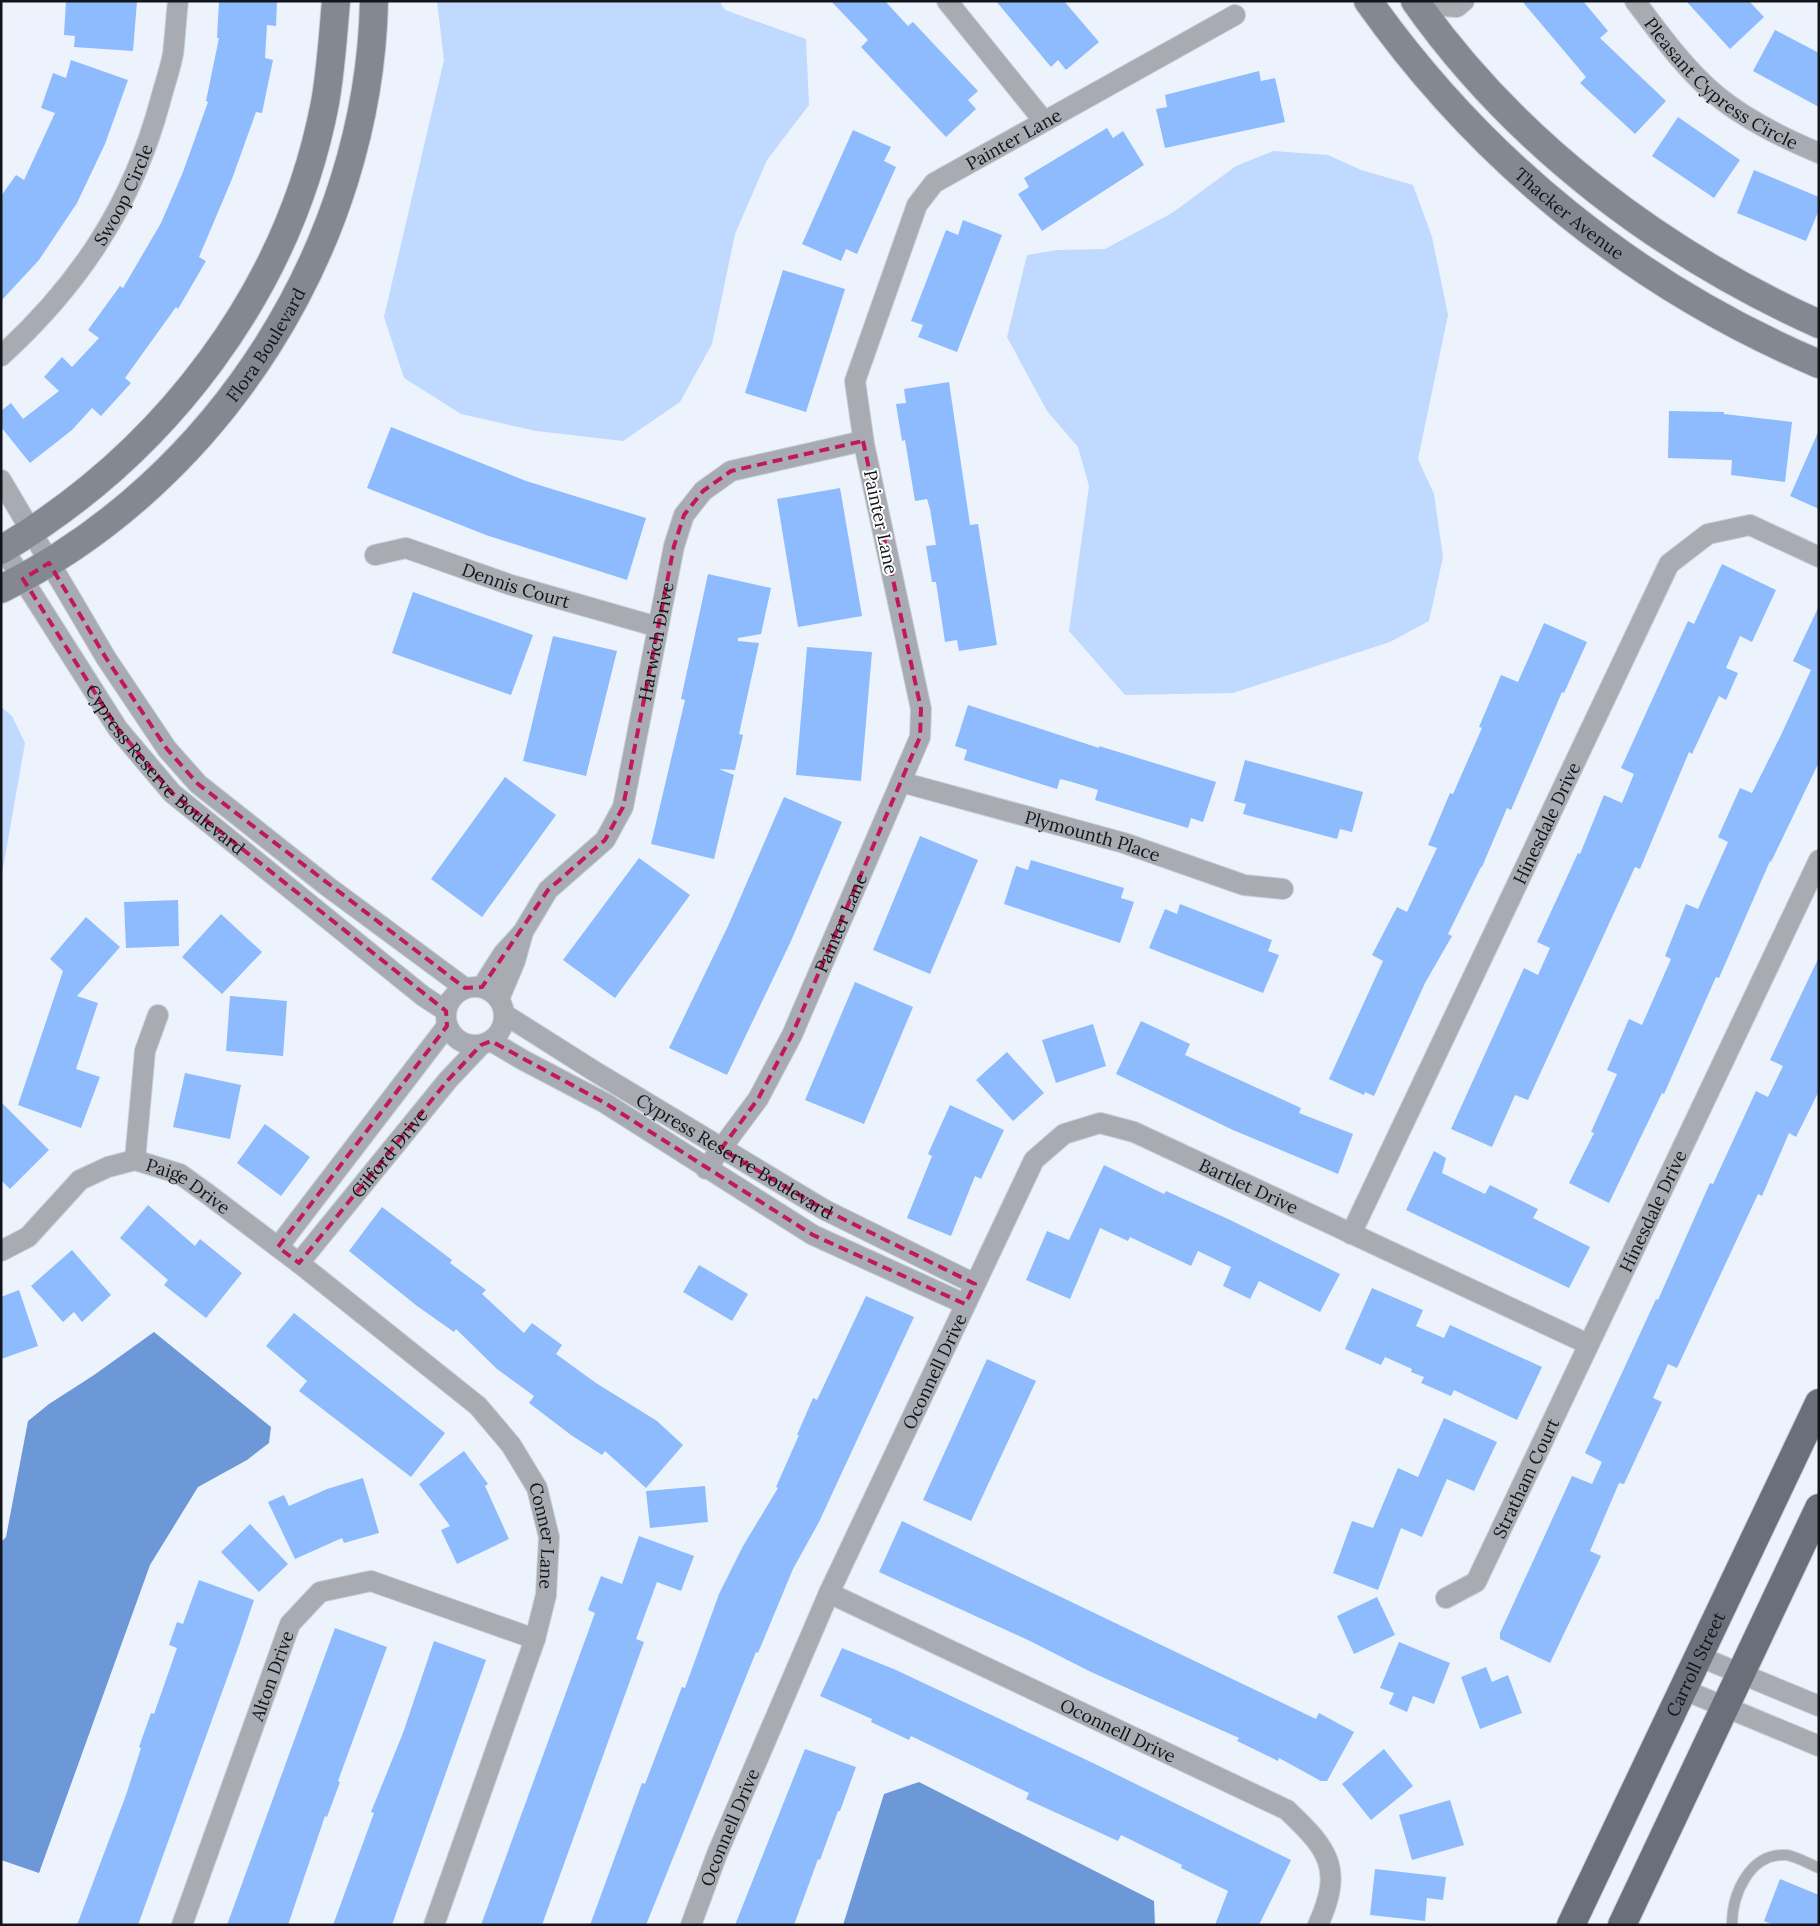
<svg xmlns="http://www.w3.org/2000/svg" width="1820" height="1926" font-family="Lora,serif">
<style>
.green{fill:#c0d9fe}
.water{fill:#6c98d8}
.building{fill:#8ebbfd}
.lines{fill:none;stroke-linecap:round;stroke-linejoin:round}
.lane-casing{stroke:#c9cfd9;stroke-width:12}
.street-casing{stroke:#c9cfd9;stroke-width:22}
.secondary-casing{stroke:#c9cfd9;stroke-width:30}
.primary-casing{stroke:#c9cfd9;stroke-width:30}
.lane{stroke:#a8abb1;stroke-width:10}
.street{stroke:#a8abb1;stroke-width:20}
.secondary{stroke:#848991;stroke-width:28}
.primary{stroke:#6a707a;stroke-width:28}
.marked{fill:none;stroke:#c2185b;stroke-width:4;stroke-dasharray:10 6;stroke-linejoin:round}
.labels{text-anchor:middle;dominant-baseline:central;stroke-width:4;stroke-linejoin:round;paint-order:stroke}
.street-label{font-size:18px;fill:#121519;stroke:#fff}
</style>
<rect width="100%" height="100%" fill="#ecf3fd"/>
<!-- green -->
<path class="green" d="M 437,1 L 719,1 L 725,10 L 806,39 L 809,105 L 767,160 L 735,234 L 712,344 L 680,402 L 623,441 L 536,431 L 461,414 L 404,378 L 384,317 L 444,60 Z
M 1273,151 L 1328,155 L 1361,170 L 1413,185 L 1432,237 L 1448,315 L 1418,459 L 1434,494 L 1443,557 L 1429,621 L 1390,642 L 1233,693 L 1125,695 L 1069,631 L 1089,486 L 1078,447 L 1047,411 L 1007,337 L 1027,255 L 1057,250 L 1105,249 L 1172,213 L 1236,166 Z
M 1,707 L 12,716 L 25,743 L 1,880 Z"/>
<!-- water -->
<path class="water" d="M 154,1332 L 271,1427 L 269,1443 L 247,1460 L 198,1487 L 150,1565 L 39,1873 L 1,1860 L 1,1542 L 6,1537 L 28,1421 L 49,1404 L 94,1375 Z
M 919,1782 L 1154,1901 L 1155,1925 L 843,1925 L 884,1794 Z"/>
<!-- building -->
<path class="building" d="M 66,1 L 137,1 L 133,51 L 74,47 L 75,36 L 64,35 Z
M 219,1 L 277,1 L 276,26 L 267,25 L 265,58 L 273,60 L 262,113 L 256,112 L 232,179 L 199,257 L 206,261 L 178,309 L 176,307 L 125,378 L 131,383 L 101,416 L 92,408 L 72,430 L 30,463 L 1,427 L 1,411 L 11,403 L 23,419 L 59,391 L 44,377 L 62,357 L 72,367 L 99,338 L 88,330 L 120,286 L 123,288 L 161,223 L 183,172 L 208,102 L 206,101 L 219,38 L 217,38 Z
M 831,1 L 885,1 L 908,26 L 913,22 L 978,91 L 968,100 L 976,109 L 946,137 L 861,47 L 868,40 Z
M 996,1 L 1064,1 L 1099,42 L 1066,70 L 1058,60 L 1051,67 Z
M 1522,1 L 1583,1 L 1608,31 L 1600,38 L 1666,101 L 1635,134 L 1580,83 L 1586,77 Z
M 1686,1 L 1749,1 L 1764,17 L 1730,49 Z
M 1775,30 L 1819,53 L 1819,107 L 1753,71 Z
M 71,60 L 128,80 L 105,144 L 77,203 L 39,260 L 1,301 L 1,196 L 16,175 L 24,180 L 55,113 L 41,108 L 53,73 L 66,78 Z
M 1259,71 L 1261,81 L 1275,78 L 1285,122 L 1165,148 L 1156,109 L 1167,107 L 1165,95 Z
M 1678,117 L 1740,160 L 1714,198 L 1652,156 Z
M 1107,128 L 1113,138 L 1123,131 L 1144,165 L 1042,231 L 1018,194 L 1029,187 L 1024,178 Z
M 853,130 L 891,147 L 884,161 L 896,167 L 857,254 L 846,249 L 841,261 L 802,244 Z
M 1754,170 L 1819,197 L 1819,210 L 1806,241 L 1737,213 Z
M 963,220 L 1002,235 L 957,352 L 918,337 L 923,325 L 911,321 L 946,230 L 958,235 Z
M 783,270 L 845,289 L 806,412 L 745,393 Z
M 949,382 L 970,525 L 978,524 L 997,645 L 959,651 L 957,640 L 945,642 L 936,582 L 932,582 L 926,546 L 936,545 L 930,509 L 927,499 L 915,501 L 905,440 L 902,441 L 896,404 L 906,403 L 904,389 Z
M 1669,411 L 1724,412 L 1724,414 L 1792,422 L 1785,482 L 1731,475 L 1732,460 L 1668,458 Z
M 391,427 L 526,481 L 646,518 L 627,580 L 486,535 L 367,488 Z
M 1819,430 L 1819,509 L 1790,496 Z
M 840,488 L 862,616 L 798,627 L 777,499 Z
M 1722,564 L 1776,590 L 1752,642 L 1740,636 L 1726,668 L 1738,673 L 1726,700 L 1719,696 L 1692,754 L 1689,752 L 1640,869 L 1635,867 L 1528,1100 L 1515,1095 L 1492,1147 L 1451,1129 L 1524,968 L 1538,975 L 1550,948 L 1537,942 L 1578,853 L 1580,854 L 1604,795 L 1622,803 L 1634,774 L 1621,768 L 1688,621 L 1694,624 Z
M 708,574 L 771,588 L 761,634 L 738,638 L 738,641 L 759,643 L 739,734 L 743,735 L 735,770 L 719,769 L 734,775 L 714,859 L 651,844 L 685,700 L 681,699 Z
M 413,592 L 533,635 L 511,695 L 392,653 Z
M 1819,606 L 1819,762 L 1771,862 L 1770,861 L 1719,978 L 1716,977 L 1664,1094 L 1662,1093 L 1609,1203 L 1569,1183 L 1594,1133 L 1591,1132 L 1617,1074 L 1607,1070 L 1629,1019 L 1642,1025 L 1671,959 L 1665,956 L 1686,904 L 1698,909 L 1728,842 L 1718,837 L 1740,788 L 1752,793 L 1781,735 L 1811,670 L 1793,661 Z
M 1544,623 L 1587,642 L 1564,693 L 1562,692 L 1511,810 L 1507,808 L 1482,867 L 1481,867 L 1448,934 L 1452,936 L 1425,983 L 1374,1096 L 1365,1092 L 1364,1095 L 1329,1079 L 1383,961 L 1372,955 L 1397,907 L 1407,912 L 1437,848 L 1428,845 L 1450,793 L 1453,794 L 1482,728 L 1479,727 L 1501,675 L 1518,682 Z
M 553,636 L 617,651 L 586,776 L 523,761 Z
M 807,647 L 872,652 L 861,781 L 796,775 Z
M 968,705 L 1099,748 L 1099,746 L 1216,782 L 1203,822 L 1191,818 L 1188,828 L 1095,800 L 1098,790 L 1072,782 L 1060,779 L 1057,789 L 964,760 L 967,750 L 955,746 Z
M 1245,760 L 1363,792 L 1352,832 L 1340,829 L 1337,839 L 1243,814 L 1246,804 L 1234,801 Z
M 505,777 L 556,815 L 482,917 L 431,879 Z
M 784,797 L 842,822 L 791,941 L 727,1075 L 669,1048 L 728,926 Z
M 920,836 L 978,860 L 930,974 L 873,950 Z
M 639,858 L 690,895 L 615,998 L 563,960 Z
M 1031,860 L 1124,888 L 1121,898 L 1134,902 L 1120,943 L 1004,904 L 1016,866 L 1028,870 Z
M 178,900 L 179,946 L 126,948 L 124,902 Z
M 1180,904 L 1272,940 L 1268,951 L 1279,955 L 1263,993 L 1149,948 L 1165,909 L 1177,914 Z
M 221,914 L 262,952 L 222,994 L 182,957 Z
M 86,917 L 120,947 L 77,996 L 98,1003 L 76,1069 L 100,1077 L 81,1128 L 18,1105 L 63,971 L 50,959 Z
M 1819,957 L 1819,1091 L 1796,1137 L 1789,1133 L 1762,1196 L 1758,1194 L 1677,1368 L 1668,1364 L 1653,1398 L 1662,1402 L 1624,1484 L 1619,1483 L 1590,1551 L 1601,1556 L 1550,1663 L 1500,1639 L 1500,1633 L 1572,1476 L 1592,1484 L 1602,1462 L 1585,1453 L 1656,1299 L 1658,1300 L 1710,1183 L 1713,1184 L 1756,1091 L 1768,1097 L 1783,1066 L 1770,1060 Z
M 855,982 L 913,1007 L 864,1124 L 805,1100 Z
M 230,996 L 287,1001 L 283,1056 L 226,1051 Z
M 1141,1021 L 1190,1044 L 1185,1055 L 1301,1108 L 1299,1113 L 1353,1134 L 1338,1174 L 1233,1130 L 1116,1074 Z
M 1093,1024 L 1106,1066 L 1056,1083 L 1042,1040 Z
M 1007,1052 L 1044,1093 L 1013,1121 L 976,1080 Z
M 185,1073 L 241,1085 L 230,1139 L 173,1127 Z
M 1,1102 L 49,1150 L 10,1189 L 1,1180 Z
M 950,1105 L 1004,1130 L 981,1179 L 975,1176 L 951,1236 L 907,1218 L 932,1156 L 928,1154 Z
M 265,1124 L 310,1157 L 281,1196 L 237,1163 Z
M 1434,1151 L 1446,1158 L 1442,1173 L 1485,1194 L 1490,1185 L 1538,1209 L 1533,1218 L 1590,1247 L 1569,1288 L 1406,1210 Z
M 1104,1165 L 1164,1194 L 1166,1191 L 1228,1219 L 1340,1274 L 1320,1312 L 1259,1281 L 1250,1299 L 1223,1286 L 1231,1267 L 1198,1251 L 1191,1266 L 1130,1237 L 1128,1241 L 1100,1228 L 1070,1299 L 1026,1280 L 1047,1231 L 1069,1240 Z
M 148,1205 L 195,1246 L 200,1239 L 242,1273 L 206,1318 L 164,1285 L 168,1280 L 120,1238 Z
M 382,1207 L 452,1260 L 450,1263 L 486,1290 L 482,1294 L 524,1333 L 532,1323 L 562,1345 L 556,1354 L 596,1383 L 657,1421 L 683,1445 L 646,1488 L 605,1451 L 602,1455 L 571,1435 L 529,1403 L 534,1396 L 497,1369 L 456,1329 L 454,1332 L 417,1306 L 349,1251 Z
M 72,1250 L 111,1295 L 82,1322 L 74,1312 L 63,1322 L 31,1286 Z
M 699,1265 L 748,1294 L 732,1321 L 683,1292 Z
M 1372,1288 L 1423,1310 L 1416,1326 L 1444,1338 L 1450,1325 L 1542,1367 L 1517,1420 L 1454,1390 L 1451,1396 L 1421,1383 L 1424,1377 L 1411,1372 L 1412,1369 L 1385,1357 L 1381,1365 L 1345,1349 Z
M 19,1290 L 38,1346 L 1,1359 L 1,1297 Z
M 866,1296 L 914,1317 L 819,1522 L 793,1569 L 758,1653 L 756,1652 L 646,1925 L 590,1925 L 642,1783 L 645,1784 L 682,1687 L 685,1688 L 719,1594 L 743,1546 L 778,1488 L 776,1487 L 799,1435 L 797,1435 L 813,1398 L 817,1400 Z
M 294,1313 L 445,1433 L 411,1477 L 299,1391 L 307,1381 L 266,1346 Z
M 987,1359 L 1036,1381 L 971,1521 L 923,1500 Z
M 1444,1418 L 1497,1442 L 1474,1491 L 1447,1479 L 1422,1537 L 1401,1528 L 1378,1590 L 1333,1573 L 1352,1521 L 1373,1528 L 1398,1468 L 1418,1477 Z
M 464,1451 L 488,1484 L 485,1486 L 509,1539 L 457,1564 L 441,1530 L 450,1526 L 419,1484 Z
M 363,1478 L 379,1533 L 344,1543 L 342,1538 L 295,1559 L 268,1502 L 284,1495 L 289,1506 L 327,1489 Z
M 705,1486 L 708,1522 L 650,1528 L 646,1491 Z
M 902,1521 L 1316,1719 L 1319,1713 L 1354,1732 L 1327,1781 L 1321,1781 L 1279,1758 L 1278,1761 L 1237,1741 L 1239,1738 L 1091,1672 L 1030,1641 L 879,1572 Z
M 250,1524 L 288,1564 L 259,1592 L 221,1552 Z
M 639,1536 L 694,1556 L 681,1591 L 657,1582 L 636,1639 L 644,1642 L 542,1925 L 481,1925 L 595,1613 L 588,1610 L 601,1576 L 622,1584 Z
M 199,1580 L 254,1600 L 239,1645 L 138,1925 L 77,1925 L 126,1795 L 141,1748 L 139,1747 L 151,1713 L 154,1714 L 177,1648 L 169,1645 L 177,1622 L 183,1624 Z
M 1377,1597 L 1395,1635 L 1354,1654 L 1337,1616 Z
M 335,1628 L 387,1647 L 338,1781 L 340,1782 L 327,1817 L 325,1816 L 288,1925 L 227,1925 Z
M 434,1641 L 486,1660 L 406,1885 L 392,1925 L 333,1925 L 374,1813 L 371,1812 L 403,1733 Z
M 1399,1642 L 1450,1663 L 1434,1704 L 1413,1696 L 1407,1712 L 1389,1704 L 1394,1693 L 1380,1688 Z
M 842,1648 L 896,1670 L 1093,1763 L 1291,1860 L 1259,1925 L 1215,1925 L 1228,1891 L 1181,1868 L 1182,1865 L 1121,1835 L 1118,1841 L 1026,1799 L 1029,1793 L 911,1736 L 909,1740 L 871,1722 L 872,1719 L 820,1696 Z
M 1486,1667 L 1492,1682 L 1508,1675 L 1522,1713 L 1480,1729 L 1461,1677 Z
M 805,1749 L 856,1767 L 840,1811 L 838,1811 L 820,1860 L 818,1859 L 794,1925 L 735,1925 Z
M 1384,1749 L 1413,1786 L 1371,1820 L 1342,1784 Z
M 1450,1800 L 1464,1845 L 1412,1860 L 1399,1815 Z
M 1375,1869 L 1446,1877 L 1443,1900 L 1427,1898 L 1425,1921 L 1370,1915 Z
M 1780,1879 L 1819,1895 L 1819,1925 L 1774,1925 L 1764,1921 Z"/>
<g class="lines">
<!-- lane casing -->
<g class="lane-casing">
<path id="lane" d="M 1732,1925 C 1732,1895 1749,1853 1786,1855 C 1796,1856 1809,1864 1819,1868"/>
</g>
<!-- street casing -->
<g class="street-casing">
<g id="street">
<path d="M 947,1 L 1043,120"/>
<path d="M 1429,1 L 1428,5 L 1457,7 L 1464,1"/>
<path id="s1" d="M 1635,1 C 1660,34 1684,68 1716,95 C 1746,120 1783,138 1819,153"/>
<path id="s2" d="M 1,356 C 80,284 132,205 160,102 C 164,86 170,70 173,54 C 175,37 176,19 178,1"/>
<path d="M 1,480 L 106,658 L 167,749 L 198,784 L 327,886 L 465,988"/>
<path id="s3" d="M 1,545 L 118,729 L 172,793 L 423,996 L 446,1011"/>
<path id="s4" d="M 375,555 L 406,548 L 508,584 L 658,627"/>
<path id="s5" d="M 901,782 L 1124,843 L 1244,885 L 1283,889"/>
<circle cx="475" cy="1016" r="29"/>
<path id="s6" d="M 482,987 L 503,954 L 523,932 L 548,890 L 605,840 L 623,807 L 674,546 L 684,515 L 703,491 L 731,471 L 863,441"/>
<path d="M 499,999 L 515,961 L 522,936"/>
<path id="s7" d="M 504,1014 L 594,1071 L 825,1210 L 975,1284"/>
<path d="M 491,1041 L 523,1060 L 605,1103 L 813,1235 L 965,1304"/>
<path d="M 135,1160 L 145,1051 L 158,1015"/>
<path id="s8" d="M 706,1169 L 758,1099 L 792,1035 L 920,737 L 921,709 L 864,444 L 855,381 L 917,205 L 934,183 L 1235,15"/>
<path id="s9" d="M 1351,1234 L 1669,564 L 1708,534 L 1750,525 L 1819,557"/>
<path d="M 278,1247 L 447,1026"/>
<path id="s10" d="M 1,1251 L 28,1237 L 80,1180 L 108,1167 L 135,1160 L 180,1174 L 209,1195 L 299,1263 L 478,1406 L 511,1445 L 537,1488 L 549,1537 L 546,1595 L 535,1639 L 434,1925"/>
<path id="s11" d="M 299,1263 L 448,1080 L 481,1045"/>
<path id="s12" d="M 829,1593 L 1287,1810 C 1328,1849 1344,1868 1318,1925"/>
<path id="s13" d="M 1446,1598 L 1476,1582 L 1819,860"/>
<path d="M 1698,1656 L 1819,1706"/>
<path d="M 1682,1689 L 1819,1746"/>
<path id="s14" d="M 182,1925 L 290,1624 L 320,1592 L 371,1581 L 535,1639"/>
<path id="s15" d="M 691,1925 L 717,1854 L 829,1593 L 1034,1160 L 1064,1134 L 1100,1123 L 1134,1132 L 1588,1344"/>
</g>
</g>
<!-- secondary casing -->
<g class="secondary-casing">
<g id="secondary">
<path id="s16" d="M 1368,1 C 1482,162 1637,287 1819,364"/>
<path d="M 1415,1 C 1515,143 1661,253 1819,324"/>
<path d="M 1,550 C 165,453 289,291 325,103 C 331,69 333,35 336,1"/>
<path id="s17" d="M 1,589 C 219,481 369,244 374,1"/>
</g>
</g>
<!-- primary casing -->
<g class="primary-casing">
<g id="primary">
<path id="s18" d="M 1571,1925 L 1819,1403"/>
<path d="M 1622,1925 L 1819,1508"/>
</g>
</g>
<!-- lane -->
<use href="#lane" class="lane"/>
<!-- street -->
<use href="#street" class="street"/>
<!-- secondary -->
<use href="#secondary" class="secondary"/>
<!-- primary -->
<use href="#primary" class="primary"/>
</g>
<!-- marked area -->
<path class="marked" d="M 863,441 L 921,709 L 920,737 L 792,1035 L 758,1099 L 721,1149 L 825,1210 L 975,1284 L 965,1304 L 813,1235 L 605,1103 L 491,1041 L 481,1045 L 448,1080 L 299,1263 L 278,1247 L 447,1026 L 446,1011 L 172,793 L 118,729 L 23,579 L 49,563 L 106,658 L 167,749 L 198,784 L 465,988 L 482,987 L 548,890 L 605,840 L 623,807 L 674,546 L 684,515 L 703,491 L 731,471 Z"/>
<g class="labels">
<!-- street labels -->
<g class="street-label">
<text stroke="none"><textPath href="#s1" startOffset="121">Pleasant Cypress Circle</textPath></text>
<text stroke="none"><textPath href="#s8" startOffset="1152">Painter Lane</textPath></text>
<text stroke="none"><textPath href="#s2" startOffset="204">Swoop Circle</textPath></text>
<text stroke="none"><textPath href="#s16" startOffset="294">Thacker Avenue</textPath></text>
<text stroke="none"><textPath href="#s17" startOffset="365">Flora Boulevard</textPath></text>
<text transform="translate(881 522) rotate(78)">Painter Lane</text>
<text stroke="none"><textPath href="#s4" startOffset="148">Dennis Court</textPath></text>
<text stroke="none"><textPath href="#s6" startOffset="400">Harwich Drive</textPath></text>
<text stroke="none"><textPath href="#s3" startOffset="280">Cypress Reserve Boulevard</textPath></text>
<text stroke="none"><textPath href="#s9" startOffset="455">Hinesdale Drive</textPath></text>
<text stroke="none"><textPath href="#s5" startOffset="199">Plymounth Place</textPath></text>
<text stroke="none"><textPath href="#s8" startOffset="282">Painter Lane</textPath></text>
<text stroke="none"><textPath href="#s11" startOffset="142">Gilford Drive</textPath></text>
<text stroke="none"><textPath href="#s7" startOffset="271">Cypress Reserve Boulevard</textPath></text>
<text stroke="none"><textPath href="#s15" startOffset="1078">Bartlet Drive</textPath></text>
<text stroke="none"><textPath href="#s10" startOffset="226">Paige Drive</textPath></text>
<text stroke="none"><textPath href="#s13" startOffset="445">Hinesdale Drive</textPath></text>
<text stroke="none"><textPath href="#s15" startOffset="605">Oconnell Drive</textPath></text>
<text stroke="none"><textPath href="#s13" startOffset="149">Stratham Court</textPath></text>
<text stroke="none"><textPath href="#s10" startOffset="741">Conner Lane</textPath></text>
<text stroke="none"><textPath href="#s18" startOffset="289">Carroll Street</textPath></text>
<text stroke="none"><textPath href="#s14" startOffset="265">Alton Drive</textPath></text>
<text stroke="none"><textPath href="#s12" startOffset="320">Oconnell Drive</textPath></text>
<text stroke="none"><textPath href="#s15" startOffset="105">Oconnell Drive</textPath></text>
</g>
</g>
<!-- border -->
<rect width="1820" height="1926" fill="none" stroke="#121519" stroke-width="5"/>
</svg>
